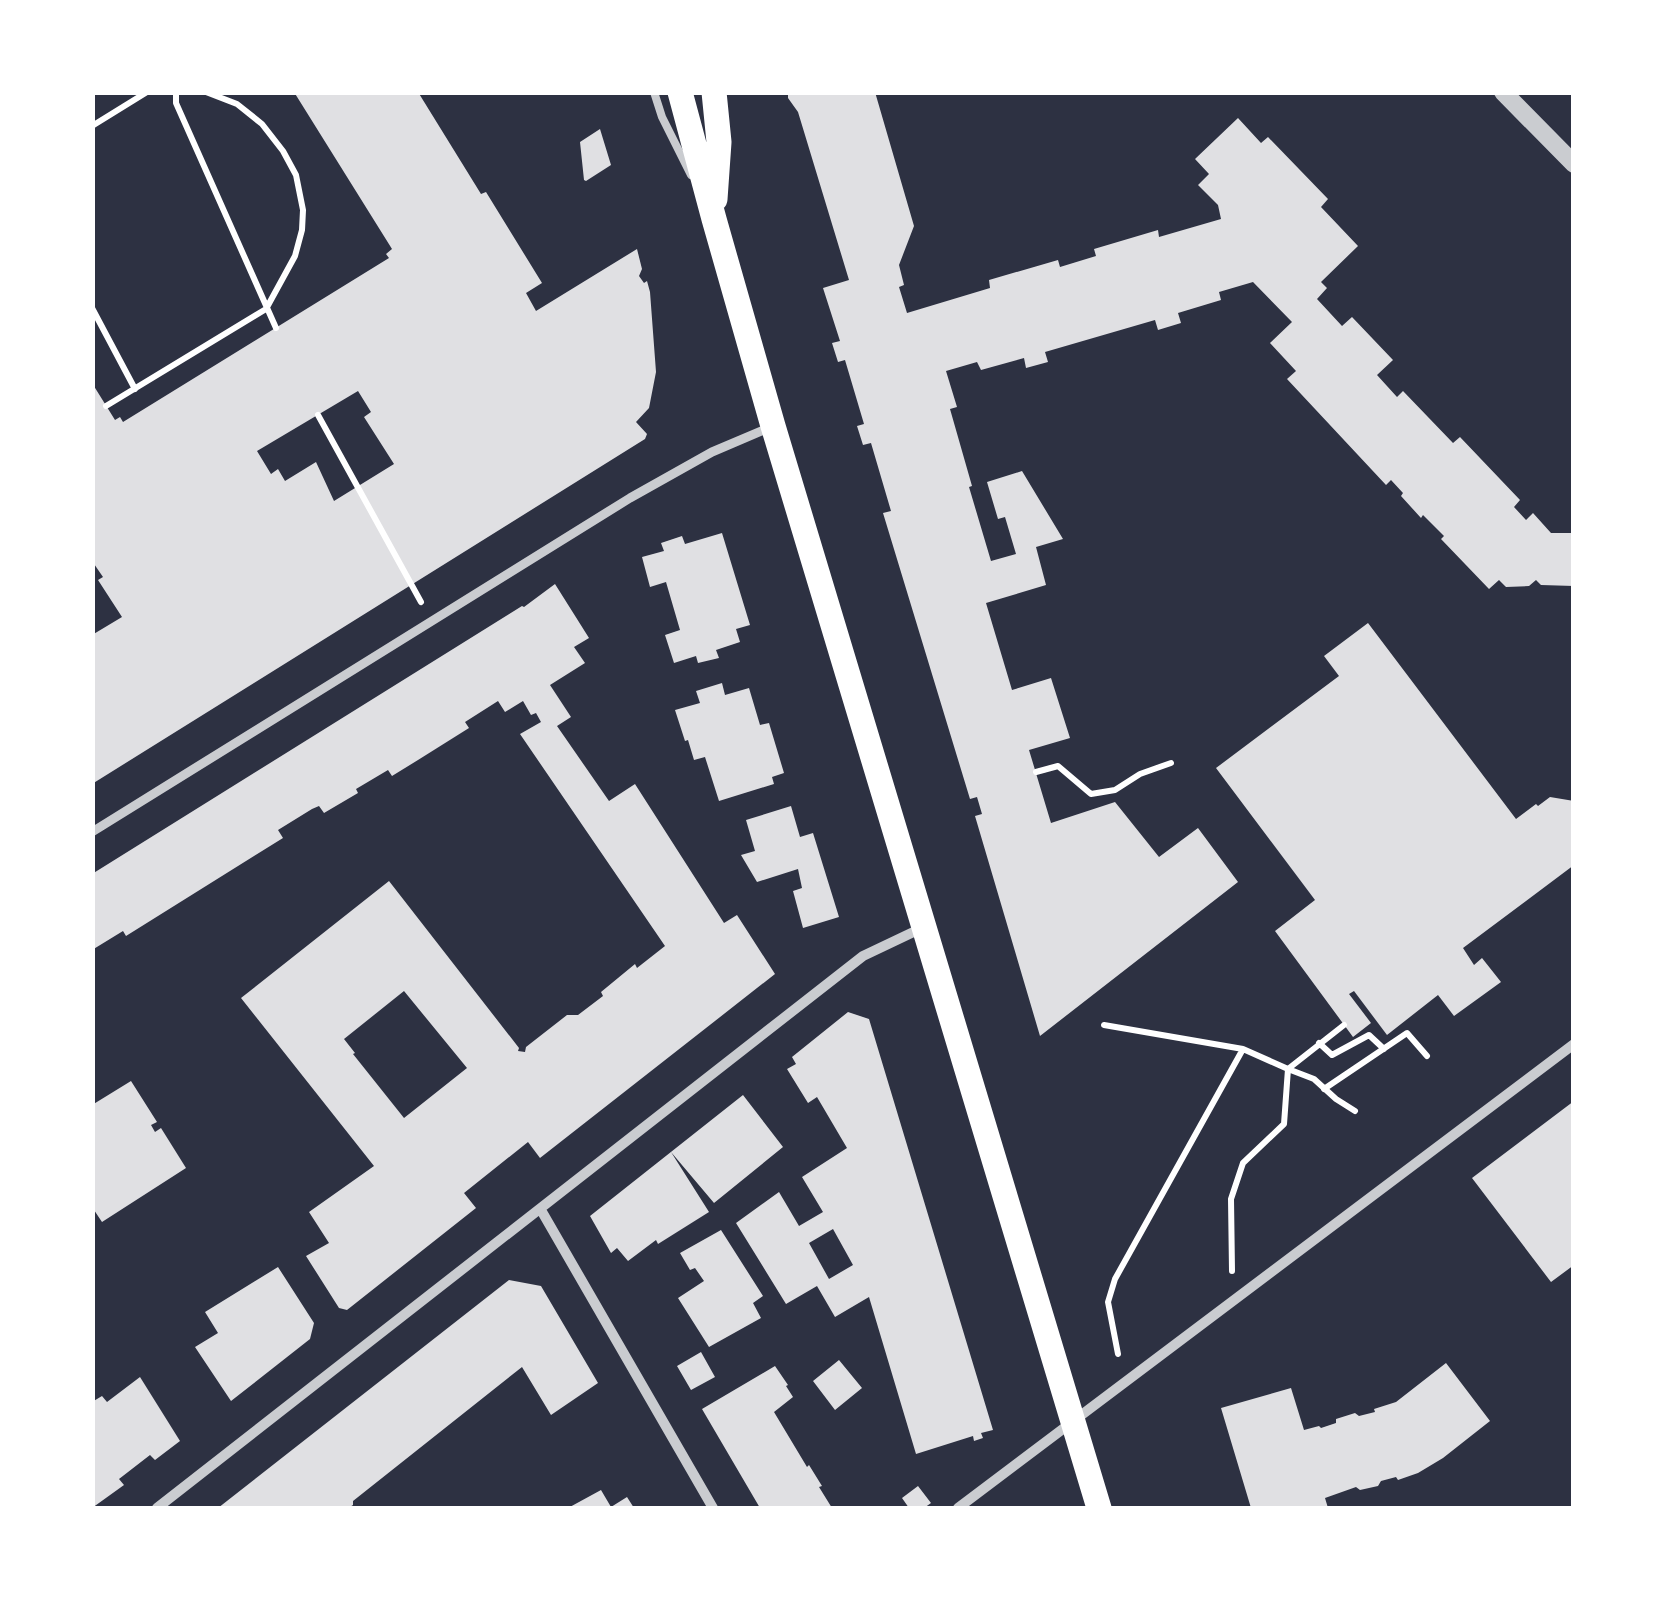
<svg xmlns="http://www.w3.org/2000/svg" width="1666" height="1601" font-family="'DM Sans',sans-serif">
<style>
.building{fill:#e0e0e3;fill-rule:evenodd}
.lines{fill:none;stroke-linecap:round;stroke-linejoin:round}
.path{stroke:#fff;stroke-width:6}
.service{stroke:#caccd0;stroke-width:8}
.pedestrian{stroke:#caccd0;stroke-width:9}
.minor{stroke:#caccd0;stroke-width:10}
.tertiary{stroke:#caccd0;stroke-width:18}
.primary{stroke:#fff;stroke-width:25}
</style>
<rect width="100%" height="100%" fill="#2d3142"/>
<!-- building -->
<path class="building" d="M 294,92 L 418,92 L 481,194 L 486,192 L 542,283 L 526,293 L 536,311 L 637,249 L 642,269 L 639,276 L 644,283 L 647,281 L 650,292 L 656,372 L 649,408 L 636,422 L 647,434 L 645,439 L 92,784 L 92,635 L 122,617 L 98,580 L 103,577 L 92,561 L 92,383 L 115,420 L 120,417 L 123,422 L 389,258 L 386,254 L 392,249 ZM 358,391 L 371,412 L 364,417 L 394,464 L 334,501 L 316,462 L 285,481 L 278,469 L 271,474 L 257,451 Z
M 788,92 L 875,92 L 914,226 L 899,265 L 904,285 L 899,287 L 907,313 L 990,288 L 989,280 L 1058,260 L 1060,267 L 1096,256 L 1094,249 L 1158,230 L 1159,237 L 1221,219 L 1218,205 L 1198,185 L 1209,174 L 1195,159 L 1238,118 L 1261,143 L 1268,137 L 1328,199 L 1321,207 L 1358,246 L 1321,282 L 1327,288 L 1317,299 L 1342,326 L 1352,317 L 1393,360 L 1377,375 L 1397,397 L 1403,391 L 1453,443 L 1460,437 L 1520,500 L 1514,507 L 1526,520 L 1533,513 L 1551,533 L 1574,533 L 1574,586 L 1541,585 L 1536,580 L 1529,586 L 1506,587 L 1499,580 L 1489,589 L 1441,539 L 1444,536 L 1423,515 L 1421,518 L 1401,496 L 1403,493 L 1391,480 L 1386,485 L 1287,379 L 1296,371 L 1270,343 L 1292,322 L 1253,282 L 1219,292 L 1221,300 L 1178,313 L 1181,323 L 1158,330 L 1155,320 L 1045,352 L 1048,362 L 1026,368 L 1024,358 L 981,370 L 977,362 L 946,371 L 957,407 L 950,409 L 972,486 L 969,487 L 991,561 L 1016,554 L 1005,517 L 998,519 L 987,482 L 1022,471 L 1063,539 L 1036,547 L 1046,585 L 986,603 L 1012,690 L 1051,678 L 1070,738 L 1029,750 L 1051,823 L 1115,802 L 1159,857 L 1198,828 L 1238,882 L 1040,1036 L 975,816 L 982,814 L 977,797 L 970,799 L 883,513 L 891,511 L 871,443 L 863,445 L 857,426 L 864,424 L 845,360 L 838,362 L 832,343 L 840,341 L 823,288 L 849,280 L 798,112 L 788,98 Z
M 600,129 L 611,165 L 586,181 L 584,180 L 580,142 Z
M 722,533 L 750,625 L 736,629 L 740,642 L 716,650 L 719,658 L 698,663 L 696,656 L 674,663 L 665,635 L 680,630 L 666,582 L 650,587 L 642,557 L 664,551 L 661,543 L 682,536 L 685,544 Z
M 555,584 L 589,638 L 574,647 L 585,663 L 550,685 L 571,717 L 557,726 L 609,801 L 635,784 L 724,923 L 737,915 L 775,974 L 540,1158 L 528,1142 L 464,1193 L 476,1208 L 347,1310 L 339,1308 L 306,1256 L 329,1243 L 309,1212 L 374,1166 L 241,998 L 389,881 L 519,1048 L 518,1051 L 525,1052 L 526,1047 L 567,1015 L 578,1015 L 603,996 L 601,992 L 635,964 L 637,968 L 665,946 L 520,734 L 541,722 L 536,713 L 531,715 L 523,701 L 505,712 L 498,701 L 465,722 L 469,728 L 418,760 L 392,776 L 388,770 L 356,789 L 358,793 L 324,813 L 319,806 L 312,809 L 278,830 L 283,838 L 126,936 L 123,931 L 92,950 L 92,874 L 522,606 L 524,607 ZM 404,991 L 467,1068 L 404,1118 L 353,1054 L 355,1053 L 344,1039 Z
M 1368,623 L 1516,819 L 1536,804 L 1538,806 L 1550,797 L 1574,801 L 1574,865 L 1463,948 L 1474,965 L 1482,958 L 1501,982 L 1454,1016 L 1438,995 L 1387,1035 L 1354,991 L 1349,994 L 1371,1023 L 1353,1037 L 1275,931 L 1315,900 L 1216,768 L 1339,676 L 1324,656 Z
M 722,683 L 725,695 L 749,688 L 760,725 L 769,723 L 784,773 L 772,777 L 774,784 L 719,801 L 705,757 L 694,760 L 688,740 L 685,741 L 675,710 L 700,703 L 696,691 Z
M 791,806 L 800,837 L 813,833 L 839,917 L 803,928 L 793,891 L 802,888 L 798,869 L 757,882 L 741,855 L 755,851 L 746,820 Z
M 848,1012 L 869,1019 L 993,1430 L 981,1433 L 983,1438 L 974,1441 L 973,1436 L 916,1454 L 869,1297 L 835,1317 L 817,1286 L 786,1304 L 736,1223 L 779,1192 L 799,1226 L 823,1212 L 802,1177 L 847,1148 L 817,1097 L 808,1103 L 787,1069 L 796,1064 L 792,1057 ZM 833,1229 L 853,1265 L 829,1279 L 809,1243 Z
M 131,1081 L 157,1122 L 151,1125 L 155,1132 L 161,1128 L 186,1168 L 102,1222 L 92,1207 L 92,1105 Z
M 743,1095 L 783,1147 L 714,1203 L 671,1152 L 709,1212 L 658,1244 L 656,1240 L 628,1261 L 617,1248 L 611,1253 L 590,1216 Z
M 1574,1101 L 1574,1265 L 1551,1282 L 1472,1178 Z
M 721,1230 L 763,1296 L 753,1303 L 761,1318 L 709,1347 L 678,1298 L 704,1281 L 695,1268 L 690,1270 L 680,1253 Z
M 278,1267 L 314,1323 L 310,1339 L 231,1401 L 195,1347 L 218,1333 L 205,1312 Z
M 509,1280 L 541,1286 L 598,1383 L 551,1415 L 522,1367 L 353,1501 L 353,1505 L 348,1508 L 218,1508 Z
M 701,1352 L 715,1377 L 691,1390 L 677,1366 Z
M 839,1360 L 862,1388 L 835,1410 L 813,1381 Z
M 1446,1363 L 1490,1421 L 1443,1458 L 1418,1473 L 1398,1480 L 1396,1477 L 1381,1481 L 1378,1486 L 1360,1490 L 1356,1487 L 1325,1498 L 1328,1508 L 1251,1508 L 1221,1408 L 1291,1388 L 1304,1430 L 1319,1426 L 1321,1428 L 1336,1423 L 1336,1419 L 1355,1413 L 1359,1416 L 1375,1412 L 1374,1409 L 1396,1402 Z
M 775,1366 L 788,1385 L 786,1386 L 793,1397 L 774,1412 L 807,1467 L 809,1465 L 822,1486 L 819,1487 L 832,1508 L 760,1508 L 702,1409 Z
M 140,1377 L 180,1441 L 155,1460 L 150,1455 L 119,1479 L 124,1485 L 92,1508 L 92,1402 L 102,1396 L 107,1402 Z
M 918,1486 L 931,1503 L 924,1508 L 909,1508 L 902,1498 Z
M 601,1490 L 611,1507 L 627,1497 L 634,1508 L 568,1508 Z"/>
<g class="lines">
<!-- path -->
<path class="path" d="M 176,92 L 176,103 L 276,328
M 92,126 L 147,92
M 92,308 L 135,389
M 106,406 L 266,309 L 295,256 L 302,230 L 303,210 L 296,175 L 283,151 L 262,124 L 237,104 L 206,92
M 318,415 L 421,602
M 1036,772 L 1058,766 L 1091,794 L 1115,790 L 1140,774 L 1171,763
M 1104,1025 L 1243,1049 L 1115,1279 L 1108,1302 L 1118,1354
M 1319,1043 L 1332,1055 L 1369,1035 L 1384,1049
M 1243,1049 L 1288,1069 L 1344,1025
M 1324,1089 L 1407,1033 L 1427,1056
M 1232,1271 L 1231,1199 L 1243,1163 L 1284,1124 L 1288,1069 L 1314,1079 L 1336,1099 L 1355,1111"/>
<!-- service -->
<path class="service" d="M 654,92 L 662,117 L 691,175"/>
<!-- pedestrian -->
<path class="pedestrian" d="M 92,832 L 630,498 L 712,452 L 771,427"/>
<!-- minor -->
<path class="minor" d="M 541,1210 L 713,1508
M 157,1508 L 863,956 L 924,927
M 958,1508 L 1574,1044"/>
<!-- tertiary -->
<path class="tertiary" d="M 1503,92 L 1574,164"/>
<!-- primary -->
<path class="primary" d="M 680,92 L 714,219 L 773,426 L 1099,1508
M 714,92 L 719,142 L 715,199"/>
</g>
<!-- border -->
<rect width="1666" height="1601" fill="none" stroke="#ffffff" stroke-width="190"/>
</svg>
